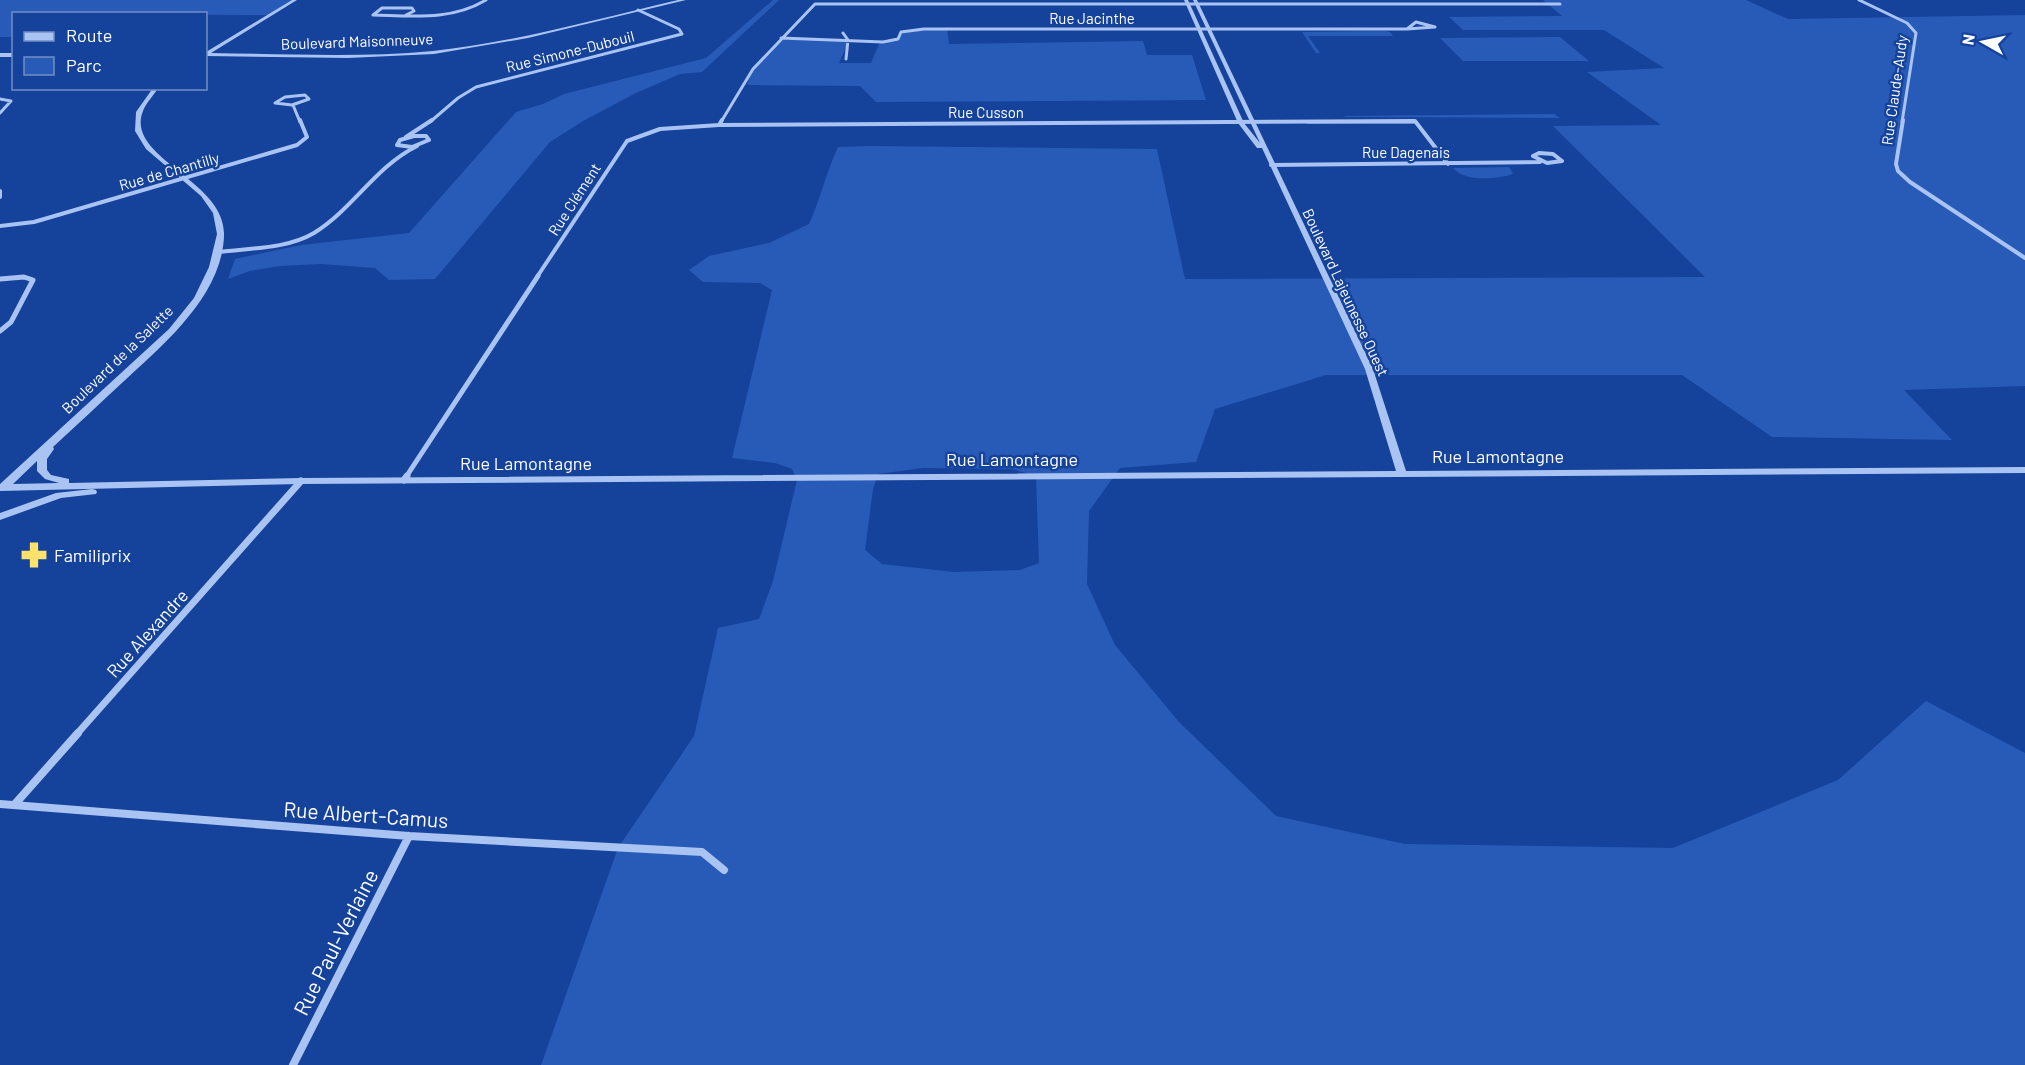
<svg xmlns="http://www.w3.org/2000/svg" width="2025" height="1065" font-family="Barlow,sans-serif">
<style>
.green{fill:#285bb8;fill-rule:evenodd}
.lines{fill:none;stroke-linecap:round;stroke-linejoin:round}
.minor-far4{stroke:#a9c3f3;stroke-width:3}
.minor-far3{stroke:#a9c3f3;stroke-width:4}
.minor-far2{stroke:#a9c3f3;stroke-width:5}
.minor-far1{stroke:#a9c3f3;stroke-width:7}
.minor{stroke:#a9c3f3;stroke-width:8}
.tertiary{fill:#a9c3f3;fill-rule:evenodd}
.labels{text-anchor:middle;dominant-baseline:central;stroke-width:5;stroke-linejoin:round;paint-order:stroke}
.far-street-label{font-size:15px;fill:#fff;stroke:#15429a}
.street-label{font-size:18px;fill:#fff;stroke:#15429a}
.poi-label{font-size:18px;fill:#fff;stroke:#15429a;text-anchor:start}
.near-street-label{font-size:21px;fill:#fff;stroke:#15429a}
</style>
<rect width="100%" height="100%" fill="#15429a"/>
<!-- green -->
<path class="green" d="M 0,0 L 295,0 L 270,15 L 14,14 L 13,37 L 0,37 Z
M 773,0 L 779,0 L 702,72 L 680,74 L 636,93 L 583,121 L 550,142 L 435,279 L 389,280 L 375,268 L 321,264 L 280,266 L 250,271 L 228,279 L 235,259 L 301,245 L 409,233 L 516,112 L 543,104 L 564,94 L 706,58 Z
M 1543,0 L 1746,0 L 1788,19 L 2025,15 L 2025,386 L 1904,390 L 1952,440 L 1772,437 L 1682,375 L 1326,375 L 1215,409 L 1196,462 L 1120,468 L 1089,511 L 1087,584 L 1115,645 L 1179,722 L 1276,816 L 1405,844 L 1673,848 L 1838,780 L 1926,701 L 2025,753 L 2025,1065 L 541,1065 L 618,848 L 694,736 L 718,628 L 759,619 L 773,581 L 797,480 L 792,469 L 775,463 L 732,458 L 772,290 L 760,283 L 703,282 L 689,270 L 709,256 L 769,243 L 809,224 C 821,198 826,172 838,147 L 870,146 L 1157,149 L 1185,279 L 1705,277 L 1553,126 L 1661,125 L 1587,72 L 1664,68 L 1604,30 L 1463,30 L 1449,17 L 1562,16 ZM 923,468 L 1012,469 L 1036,476 L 1039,563 L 1020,570 L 954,572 L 882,564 L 865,550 L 873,489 L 878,474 Z
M 947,29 L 949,44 L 1143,41 L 1147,55 L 1192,55 L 1206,100 L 876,102 L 860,86 L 747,85 L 753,69 L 781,38 L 849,41 L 839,63 L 871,63 L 880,42 L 898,38 L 907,30 Z
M 1385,31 L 1390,32 L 1393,36 L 1308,36 L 1320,53 L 1316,53 L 1302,32 Z
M 1560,37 L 1589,61 L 1463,61 L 1440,38 Z
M 1554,114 L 1560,118 L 1343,117 L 1346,116 Z
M 1509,167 L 1513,173 L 1510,175 C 1494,179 1465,182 1453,168 Z"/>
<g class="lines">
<!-- minor-far4 -->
<path class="minor-far4" d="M 1859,0 L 1907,23 L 1916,33 L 1902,122
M 406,15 L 414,11 L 412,8 L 382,8 L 373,15 C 413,16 451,21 486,0
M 1416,22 L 1435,27 L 1407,29 Z
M 843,33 L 848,40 L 846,59
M 781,38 L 883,42 L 898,39 L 901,32 L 924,29 L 1407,29
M 305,95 L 309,99 L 292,105 L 275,103 L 285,97 Z
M 0,99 L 11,101 L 0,113
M 293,105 L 300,122
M 430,122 L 458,98 L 476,87 L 682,34 L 679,29 L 638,10
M 721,122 L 753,69 L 815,4 L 1560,4
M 1308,122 L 1415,122"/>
<!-- minor-far3 -->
<path class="minor-far3" d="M 1903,120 L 1896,164 L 1898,171 L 1910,182 L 2025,258
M 719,125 L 1415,121 L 1448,164
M 414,136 L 426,136 L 429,140 L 412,147 L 397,145 L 400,140 Z
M 406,137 L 432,120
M 1539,153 L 1553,154 L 1562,161 L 1547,163 L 1533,156 Z
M 1271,165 L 1540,162
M 0,191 L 0,197
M 0,226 L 34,222 L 297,145 L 307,137 L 300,120
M 219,252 C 250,248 287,249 314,233 C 353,209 375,167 417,146
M 537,277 L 627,141 L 660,129 L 719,125 L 722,120"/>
<!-- minor-far2 -->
<path class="minor-far2" d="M 0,279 L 24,277 L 33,280 L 11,322 L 0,331
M 406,477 L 538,276"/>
<!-- minor-far1 -->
<path class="minor-far1" d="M 404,480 L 407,476
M 76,735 L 301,481"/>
<!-- minor -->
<path class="minor" d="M 0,804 L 409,836 L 702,852 L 724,870
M 15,804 L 78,733
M 293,1065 L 409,836"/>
<!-- tertiary -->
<path class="tertiary" d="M 292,0 L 297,0 L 211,53 C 285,54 359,58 433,51 C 516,42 597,19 678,0 L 686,0 L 528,38 L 434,54 L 348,58 L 206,56 L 206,52 Z
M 1184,0 L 1188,0 L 1244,123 L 1260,143 L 1193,0 L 1197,0 L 1373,369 L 1406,471 L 2025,467 L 2025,473 L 301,484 L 0,491 L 0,484 L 169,329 L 194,298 L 209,267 L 217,234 L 213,213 L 201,196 L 146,149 L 135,131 L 136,112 L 153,88 L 158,88 C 154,95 146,103 143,111 C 124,158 227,180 224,236 C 222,296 163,345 123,382 C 99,404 76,426 53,447 L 54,449 L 47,459 L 47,470 L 51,475 L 69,479 L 69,483 L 301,478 L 1396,471 L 1365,369 L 1262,148 L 1257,148 L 1238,123 ZM 37,461 L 37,471 L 45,479 L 59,483 L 13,484 Z
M 0,53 L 14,53 L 14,57 L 0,57 Z
M 92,489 L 96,490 L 97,492 L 96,494 L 61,498 L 0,520 L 0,513 L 56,493 Z"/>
</g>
<!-- icons -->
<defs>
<g id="pharmacy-bare" transform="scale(2.07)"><path d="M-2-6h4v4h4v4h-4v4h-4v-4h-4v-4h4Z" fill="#ffe26b" stroke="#15429a" stroke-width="2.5" paint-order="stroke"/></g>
</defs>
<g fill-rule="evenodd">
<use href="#pharmacy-bare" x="34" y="555"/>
</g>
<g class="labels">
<!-- far-street labels -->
<g class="far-street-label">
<text x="1092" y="18">Rue Jacinthe</text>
<text transform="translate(357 41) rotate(-2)">Boulevard Maisonneuve</text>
<text transform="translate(570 51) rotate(-14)">Rue Simone-Dubouil</text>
<text transform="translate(1894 90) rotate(-82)">Rue Claude-Audy</text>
<text x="986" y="112">Rue Cusson</text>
<text x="1406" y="152">Rue Dagenais</text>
<text transform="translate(169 171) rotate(-16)">Rue de Chantilly</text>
<text transform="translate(574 199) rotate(-57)">Rue Clément</text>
<text transform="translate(1346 292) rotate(65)">Boulevard Lajeunesse Ouest</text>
<text transform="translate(117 359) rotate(-44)">Boulevard de la Salette</text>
</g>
<!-- street labels -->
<g class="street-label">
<text x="1498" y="456">Rue Lamontagne</text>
<text x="1012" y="459">Rue Lamontagne</text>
<text x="526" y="463">Rue Lamontagne</text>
<text transform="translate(147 633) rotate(-48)">Rue Alexandre</text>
</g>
<!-- poi labels -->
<g class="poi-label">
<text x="54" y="555">Familiprix</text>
</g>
<!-- near-street labels -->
<g class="near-street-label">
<text transform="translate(366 814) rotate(4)">Rue Albert-Camus</text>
<text transform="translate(335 942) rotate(-63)">Rue Paul-Verlaine</text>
</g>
</g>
<!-- legend -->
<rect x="12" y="12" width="195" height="78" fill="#15429a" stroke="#738ec2" stroke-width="1.5"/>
<rect x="24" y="32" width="30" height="9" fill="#a9c3f3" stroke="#738ec2" stroke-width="1.5"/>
<text x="66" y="42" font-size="18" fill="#ffffff">Route</text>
<rect x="24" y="57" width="30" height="18" fill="#285bb8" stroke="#738ec2" stroke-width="1.5"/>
<text x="66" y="72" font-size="18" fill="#ffffff">Parc</text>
<!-- north arrow -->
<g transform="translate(1983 42) rotate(279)" stroke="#15429a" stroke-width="4.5" paint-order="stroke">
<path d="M0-4.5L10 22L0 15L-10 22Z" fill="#ffffff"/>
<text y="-9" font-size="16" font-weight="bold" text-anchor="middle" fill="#ffffff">N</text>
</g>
</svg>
